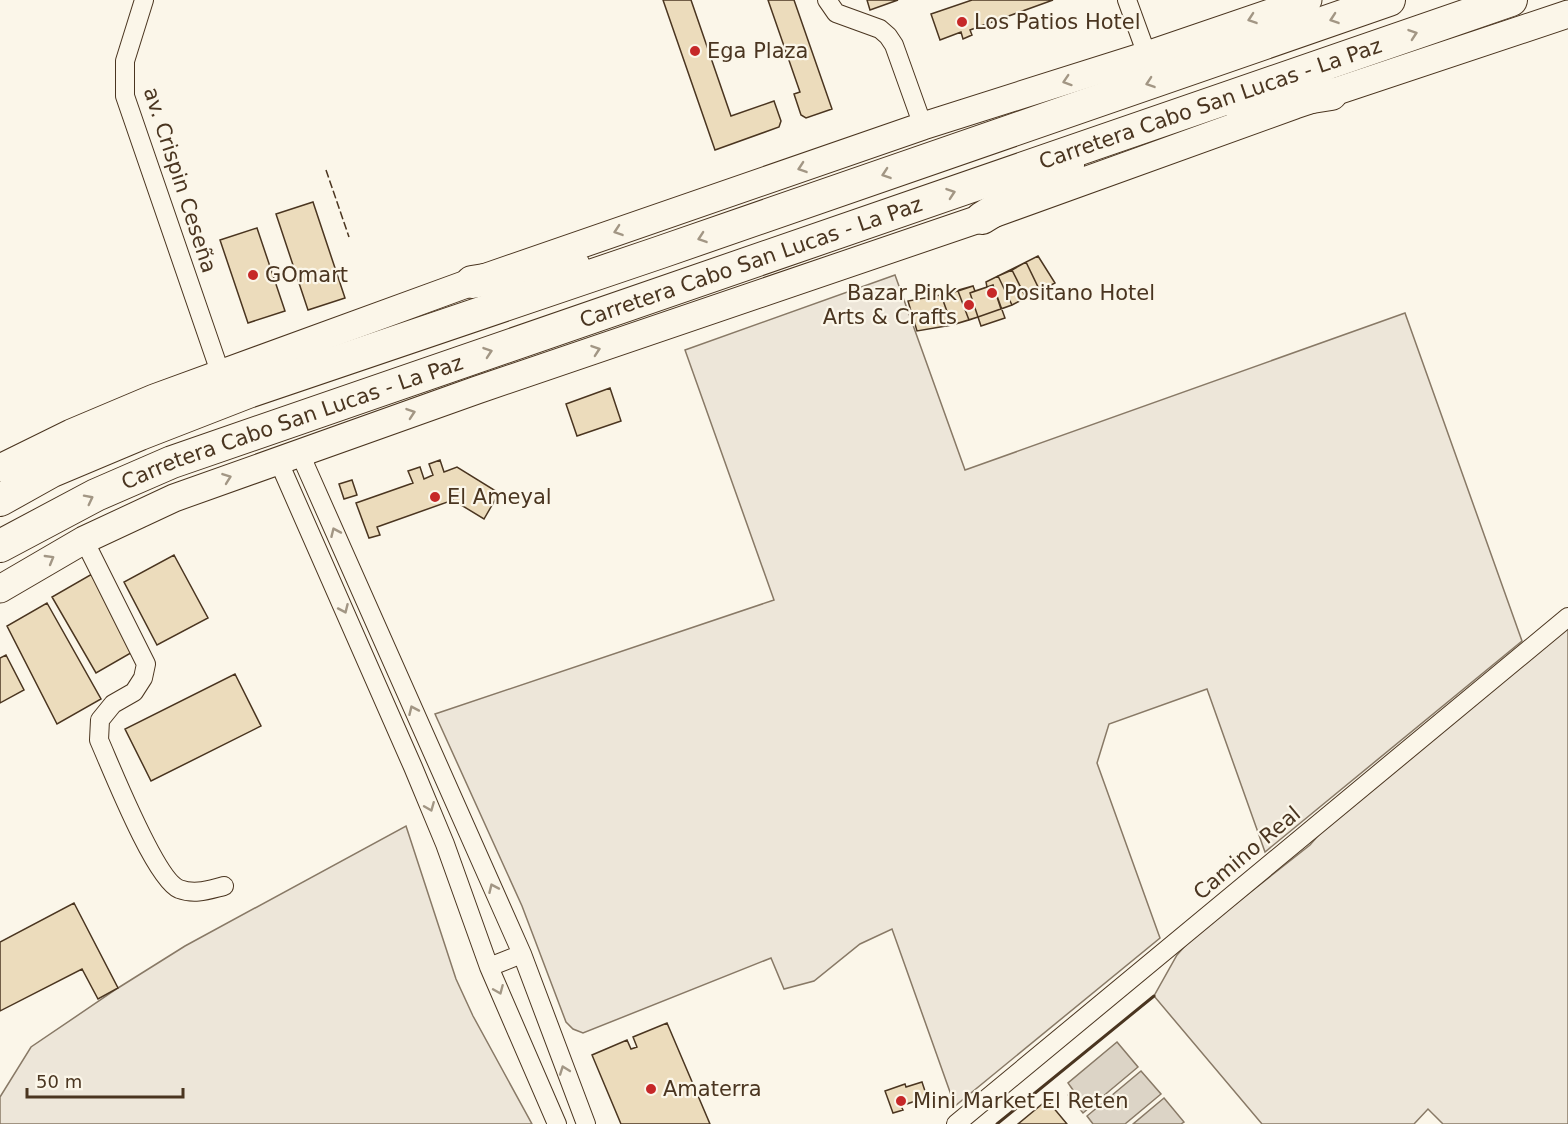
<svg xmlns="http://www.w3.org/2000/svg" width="1568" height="1124" font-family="'DejaVu Sans',sans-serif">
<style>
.green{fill:#ede6d9;stroke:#887966;stroke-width:1.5}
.water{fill:#dcd4c6;stroke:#887966;stroke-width:1.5}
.building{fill:#ecdcbc;stroke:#4a3520;stroke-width:1.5}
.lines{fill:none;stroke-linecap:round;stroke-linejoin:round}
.minor-casing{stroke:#4a3520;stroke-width:20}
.secondary-casing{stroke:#4a3520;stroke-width:29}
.trunk-casing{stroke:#4a3520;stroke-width:34}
.minor{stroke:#fbf6e9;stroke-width:18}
.secondary{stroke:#fbf6e9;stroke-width:27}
.trunk{stroke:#fbf6e9;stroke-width:32}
.fence{stroke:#4a3520;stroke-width:1.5;stroke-dasharray:8 3;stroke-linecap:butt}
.wall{stroke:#4a3520;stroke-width:3}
.oneway{stroke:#a29684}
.poi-dot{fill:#c62828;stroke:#fbf6e9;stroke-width:2}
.labels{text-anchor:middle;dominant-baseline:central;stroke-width:4.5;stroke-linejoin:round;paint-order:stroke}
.poi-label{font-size:21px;fill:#4a3520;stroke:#fbf6e9;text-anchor:start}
.street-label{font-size:21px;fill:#4a3520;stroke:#fbf6e9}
</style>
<rect width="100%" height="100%" fill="#fbf6e9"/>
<!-- green -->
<path class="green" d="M 895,275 L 965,470 L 1405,313 L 1522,641 L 1265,852 L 1207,689 L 1109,724 L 1097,763 L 1160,938 L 955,1106 L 892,929 L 860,944 L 814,981 L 784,989 L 771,958 L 583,1033 L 573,1029 L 566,1022 L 522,906 L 435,714 L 774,600 L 685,350 Z
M 1568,627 L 1568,1124 L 1443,1124 L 1428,1109 L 1414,1124 L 1262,1124 L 1154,996 L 1177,955 L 1191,939 L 1310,845 L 1329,823 Z
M 406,826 L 456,979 L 473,1016 L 532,1124 L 0,1124 L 0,1097 L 31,1047 L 118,988 L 185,946 Z"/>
<!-- water -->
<path class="water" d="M 1117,1042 L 1138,1067 L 1083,1113 L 1068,1095 L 1073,1090 L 1068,1083 Z
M 1141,1071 L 1161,1094 L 1125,1124 L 1093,1124 L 1087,1116 Z
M 1164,1098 L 1184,1122 L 1181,1124 L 1133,1124 Z"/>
<!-- building -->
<path class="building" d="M 663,0 L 691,0 L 731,116 L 774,101 L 781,121 L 779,127 L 715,150 Z
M 768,0 L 794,0 L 832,109 L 806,118 L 801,115 L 794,94 L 800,92 Z
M 867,0 L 898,0 L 870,10 Z
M 972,0 L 1053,0 L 970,30 L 972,35 L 963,39 L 961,32 L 940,40 L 931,14 Z
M 313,202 L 345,298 L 308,310 L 276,214 Z
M 257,228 L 285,311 L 248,323 L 220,240 Z
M 1038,256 L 1055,283 L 1040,291 L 1026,262 Z
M 1038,256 L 1055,283 L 1012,305 L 978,317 L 952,325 L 917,331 L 908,301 L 941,295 L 973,286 L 975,291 L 987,287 L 986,282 Z
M 1026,262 L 1040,291 L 1026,298 L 1012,270 Z
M 1012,270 L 1026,298 L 1012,305 L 998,276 Z
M 998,276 L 1012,305 L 1001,309 L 993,285 L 987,287 L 986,282 Z
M 993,285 L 1005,318 L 981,326 L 970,293 Z
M 973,286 L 975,291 L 970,293 L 978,317 L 969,320 L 958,291 Z
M 958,291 L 969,320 L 952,325 L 941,295 Z
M 941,295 L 952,325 L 917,331 L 908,301 Z
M 610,388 L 621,421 L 577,436 L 566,404 Z
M 440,460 L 444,472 L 457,467 L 499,493 L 484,519 L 453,500 L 377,527 L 380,535 L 369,538 L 356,503 L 413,483 L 408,471 L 420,467 L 424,479 L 433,475 L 429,464 Z
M 352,480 L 357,495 L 344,499 L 339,484 Z
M 174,555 L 208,618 L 157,645 L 124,582 Z
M 92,574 L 136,650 L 96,673 L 52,597 Z
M 47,603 L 101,699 L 57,724 L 7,626 Z
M 6,655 L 24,690 L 0,703 L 0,658 Z
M 235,674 L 261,726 L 151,781 L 125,729 Z
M 74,903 L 118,988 L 98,999 L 82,969 L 0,1011 L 0,942 Z
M 667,1023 L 710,1124 L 621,1124 L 592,1055 L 627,1040 L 631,1049 L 637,1047 L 633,1037 Z
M 922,1082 L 927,1097 L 901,1106 L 903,1110 L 893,1113 L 885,1091 L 905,1084 L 906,1087 Z
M 1047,1100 L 1067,1124 L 1018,1124 Z"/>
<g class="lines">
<!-- minor casing -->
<g class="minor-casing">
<path id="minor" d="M 144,0 L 125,61 L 125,96 L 220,372
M 827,0 L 836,13 L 880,29 L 888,36 L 894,45 L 923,126
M 1127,0 L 1147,55
M 312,448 L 305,456 L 305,465 L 522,954 L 586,1124
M 278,460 L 413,767 L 445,844 L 489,967 L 557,1124
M 84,540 L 146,664 L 143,678 L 134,692 L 113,704 L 100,720 L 99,740 C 111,767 155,879 179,889 C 195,895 208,890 224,886
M 489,967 L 522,954
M 956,1124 L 1568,617"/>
</g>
<!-- secondary casing -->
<g class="secondary-casing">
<path id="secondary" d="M 0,468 L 71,433 L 154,398 L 472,282 L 923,126 L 1147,55 L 1308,0
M 0,589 L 84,540 L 174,498 L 477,390 L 982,218 L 1295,105 L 1568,14"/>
</g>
<!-- trunk casing -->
<g class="trunk-casing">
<g id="trunk">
<path d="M 1241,108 L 1331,94"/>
<path d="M 982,218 L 1068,165"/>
<path d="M 472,282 L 574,266"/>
<path d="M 0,500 L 52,471 L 140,434 L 248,392 L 661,252 L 1389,0"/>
<path id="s1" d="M 0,546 L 96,495 L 172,462 L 1511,0"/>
</g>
</g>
<!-- minor -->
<use href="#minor" class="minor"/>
<!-- secondary -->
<use href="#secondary" class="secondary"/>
<!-- trunk -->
<use href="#trunk" class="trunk"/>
<!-- fence -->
<path class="fence" d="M 326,170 L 349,237"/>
<!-- wall -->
<path class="wall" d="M 997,1124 L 1154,996"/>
</g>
<!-- one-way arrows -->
<defs><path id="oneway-chevron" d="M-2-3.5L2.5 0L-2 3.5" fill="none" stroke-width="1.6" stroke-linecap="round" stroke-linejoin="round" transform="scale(1.5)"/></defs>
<g class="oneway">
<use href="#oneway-chevron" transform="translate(1252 19) rotate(161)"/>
<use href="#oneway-chevron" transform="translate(1334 19) rotate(161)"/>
<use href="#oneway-chevron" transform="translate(1413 34) rotate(-19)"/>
<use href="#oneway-chevron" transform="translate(1067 81) rotate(162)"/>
<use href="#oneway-chevron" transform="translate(1150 83) rotate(161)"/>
<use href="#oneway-chevron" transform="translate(802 168) rotate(161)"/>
<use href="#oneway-chevron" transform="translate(886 174) rotate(161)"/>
<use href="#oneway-chevron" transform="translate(951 193) rotate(-19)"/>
<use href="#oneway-chevron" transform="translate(618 231) rotate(161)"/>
<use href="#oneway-chevron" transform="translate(702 238) rotate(161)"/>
<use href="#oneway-chevron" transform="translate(596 350) rotate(-19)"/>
<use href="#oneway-chevron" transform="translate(488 352) rotate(-19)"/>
<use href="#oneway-chevron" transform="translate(411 413) rotate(-19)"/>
<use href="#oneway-chevron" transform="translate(227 478) rotate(-20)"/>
<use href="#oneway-chevron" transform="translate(89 499) rotate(-27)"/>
<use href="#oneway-chevron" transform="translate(335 532) rotate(-114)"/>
<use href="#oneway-chevron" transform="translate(50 559) rotate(-30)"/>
<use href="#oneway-chevron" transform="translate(344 609) rotate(66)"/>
<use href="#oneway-chevron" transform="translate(413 710) rotate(-114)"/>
<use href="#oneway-chevron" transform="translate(430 807) rotate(68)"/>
<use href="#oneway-chevron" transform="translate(493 888) rotate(-114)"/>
<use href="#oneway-chevron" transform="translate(499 990) rotate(67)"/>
<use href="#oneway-chevron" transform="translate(564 1070) rotate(-110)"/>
</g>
<!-- markers -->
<g class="poi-dot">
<circle cx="962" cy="22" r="6"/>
<circle cx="695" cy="51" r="6"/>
<circle cx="253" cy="275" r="6"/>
<circle cx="992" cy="293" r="6"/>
<circle cx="969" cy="305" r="6"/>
<circle cx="435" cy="497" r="6"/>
<circle cx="651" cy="1089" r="6"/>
<circle cx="901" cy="1101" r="6"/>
</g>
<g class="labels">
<!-- poi labels -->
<g class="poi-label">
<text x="974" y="22">Los Patios Hotel</text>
<text x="707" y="51">Ega Plaza</text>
<text x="265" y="275">GOmart</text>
<text x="957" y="293" text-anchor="end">Bazar Pink<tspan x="957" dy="24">Arts &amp; Crafts</tspan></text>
<text x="1004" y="293">Positano Hotel</text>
<text x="447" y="497">El Ameyal</text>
<text x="663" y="1089">Amaterra</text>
<text x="913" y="1101">Mini Market El Reten</text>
</g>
<!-- street labels -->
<g class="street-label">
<text stroke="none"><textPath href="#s1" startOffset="1290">Carretera Cabo San Lucas - La Paz</textPath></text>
<text transform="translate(180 180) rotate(72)">av. Crispin Ceseña</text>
<text stroke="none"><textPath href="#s1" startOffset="804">Carretera Cabo San Lucas - La Paz</textPath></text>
<text stroke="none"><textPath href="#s1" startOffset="318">Carretera Cabo San Lucas - La Paz</textPath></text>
<text transform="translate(1247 853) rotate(-40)">Camino Real</text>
</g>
</g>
<!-- scale -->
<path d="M27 1088v9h156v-9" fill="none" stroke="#4a3520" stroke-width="3"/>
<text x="36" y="1088" font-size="18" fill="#4a3520" stroke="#fbf6e9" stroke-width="4.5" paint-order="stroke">50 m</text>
</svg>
